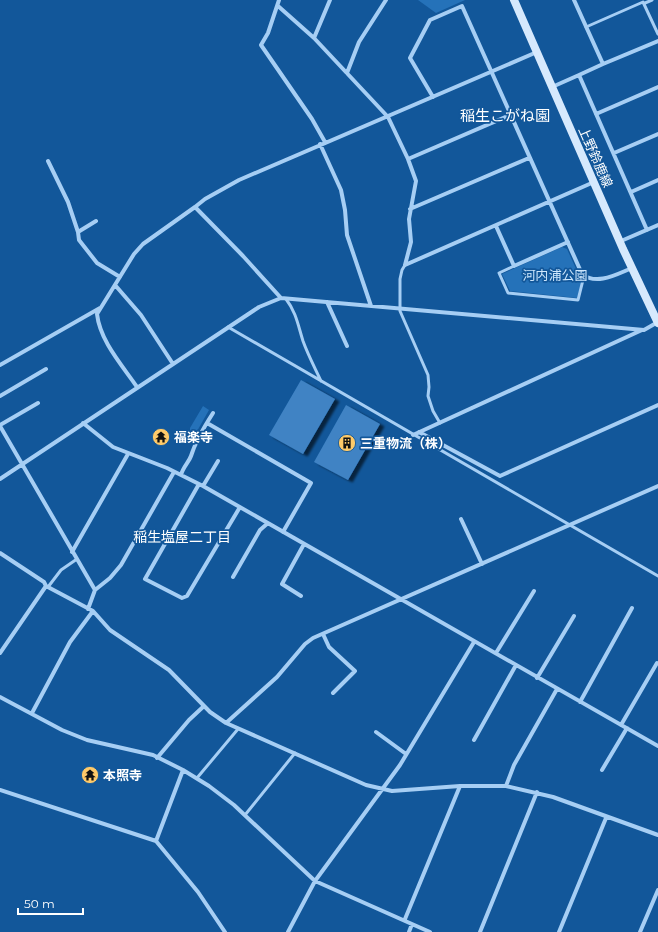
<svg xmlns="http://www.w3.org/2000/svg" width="658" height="932" font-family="Montserrat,'Noto Sans JP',sans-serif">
	<defs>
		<filter id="shadow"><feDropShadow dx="4.5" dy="2.5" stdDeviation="1" flood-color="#0009"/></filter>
	</defs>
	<rect width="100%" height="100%" fill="#12579a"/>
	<path fill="#2572b9" d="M418,0h47l-29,13z
		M562,247l5,2 15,33 -5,16 -67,-7 -8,-17z
		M203,406l6,4 -17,30 -2,-1v-11z"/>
	<path fill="#3f83c4" filter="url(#shadow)" d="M301,380l34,19 -32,55 -34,-19z
		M346,405l34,19 -32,56 -34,-18z"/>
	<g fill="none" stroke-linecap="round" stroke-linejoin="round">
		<path stroke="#a6cef4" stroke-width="3" d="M645,3l7,-3
			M586,27l57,-25 15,32
			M405,265l-3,5 -2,9v32l28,64 1,12 -1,9 5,15 7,12
			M514,266l-15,7 9,20 70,7 6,-24
			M286,299c10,13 12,26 17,42 5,14 12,27 18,40
			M228,327l430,249
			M48,587l13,-17 16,-11
			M197,778l41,-49
			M245,815l50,-62"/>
		<path stroke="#a6cef4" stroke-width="4" d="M279,0l-11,33 -7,12 51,74 13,23
			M574,0l29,64 55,-23
			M278,6l36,32 74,79 20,42 8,22 -7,38 2,23 -6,23
			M314,38l16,-38
			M347,73l12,-31 27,-42
			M579,75l24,-11
			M552,87l27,-12 68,155
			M433,97l-23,-39 20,-38 32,-14 120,268c15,12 35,0 50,-6
			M596,114l62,-27
			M320,144l21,46 4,20 2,25 24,71
			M614,153l44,-19
			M408,159l102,-44
			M48,161l20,41 10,30 1,8 18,23 23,14
			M631,192l27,-12
			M195,207l48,49 38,42
			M410,209l119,-51
			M496,226l18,40 54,-24
			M78,232l18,-11
			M621,241l37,-16
			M405,265l189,-83
			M115,285l26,30 32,49
			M327,302l20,44
			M0,365l100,-57
			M137,387c-15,-22 -37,-46 -40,-73l37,-60 9,-10 52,-37 10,-8 34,-19 298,-128
			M0,396l46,-27
			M83,423l30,24 54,21 36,18 455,260
			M207,423l104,60 -28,49
			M0,425l38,-22
			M0,426l95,164
			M419,432l81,44 158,-71
			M413,435l229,-105
			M181,475c2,-8 8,-13 10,-19 5,-16 13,-29 22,-43
			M0,479l259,-172 22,-9 363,32 14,-8
			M199,484l-54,95 37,19 5,-2 53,-89
			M203,486l15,-25
			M461,519l21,45
			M72,552l56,-98
			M0,553l44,29 2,4 47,25 17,19 59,40 41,42 16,11 140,62 26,6 68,-5h46l47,11 105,38
			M233,577l27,-47 8,-7
			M301,596l-19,-12 22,-40
			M88,609l7,-19 15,-12 11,-13 53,-93
			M323,634l6,13 26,24 -22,22
			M0,653l46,-67
			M496,653l38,-62
			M537,678l37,-62
			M0,697l62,33 25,10 66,15 30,15 26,16 25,19 81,76 115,51
			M580,702l52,-94
			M32,713l38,-71 23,-31
			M226,723l51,-46 28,-33 8,-6 345,-152
			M621,725l36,-62
			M376,732l30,22
			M474,740l42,-75
			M157,758l32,-38 15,-14
			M602,770l25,-42
			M506,786l8,-21 43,-76
			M0,790l156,51 42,51 27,40
			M156,841l27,-71
			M405,919l55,-133
			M288,932l27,-51 85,-116 74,-123
			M409,932l3,-8
			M480,932l57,-140
			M559,932l47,-114
			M640,932l18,-42"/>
		<path stroke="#d6e9fd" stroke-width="8" d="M514,0l109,249 35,74"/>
	</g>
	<defs>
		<symbol id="temple-disc" viewBox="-11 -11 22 22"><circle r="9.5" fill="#ffca69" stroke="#12579a"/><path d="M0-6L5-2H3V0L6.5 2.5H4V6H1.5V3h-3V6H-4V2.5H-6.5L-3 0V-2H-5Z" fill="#111"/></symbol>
		<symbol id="building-disc" viewBox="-11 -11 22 22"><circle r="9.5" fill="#ffca69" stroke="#12579a"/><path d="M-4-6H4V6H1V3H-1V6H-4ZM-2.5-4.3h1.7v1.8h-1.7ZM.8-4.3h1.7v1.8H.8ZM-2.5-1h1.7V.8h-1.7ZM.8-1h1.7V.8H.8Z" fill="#111"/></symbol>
	</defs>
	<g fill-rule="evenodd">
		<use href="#temple-disc" x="151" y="427" width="20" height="20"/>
		<use href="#building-disc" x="337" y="433" width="20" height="20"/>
		<use href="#temple-disc" x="80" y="765" width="20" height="20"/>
	</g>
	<g text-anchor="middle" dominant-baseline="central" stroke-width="3.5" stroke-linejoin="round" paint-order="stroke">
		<g font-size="13" fill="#fff" stroke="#12579a">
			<text transform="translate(596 157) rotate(66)">上野鈴鹿線</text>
		</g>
		<g font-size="13" fill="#cee7fd" stroke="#12579a">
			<text x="555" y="275">河内浦公園</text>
		</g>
		<g font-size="13" font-weight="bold" fill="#fff" stroke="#12579a" text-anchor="start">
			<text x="174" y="437">福楽寺</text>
			<text x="360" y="443">三重物流（株）</text>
			<text x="103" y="775">本照寺</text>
		</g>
		<g font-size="14" fill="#fff" stroke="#12579a">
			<text x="182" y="537">稲生塩屋二丁目</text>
		</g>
		<g font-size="15" fill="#fff" stroke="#12579a">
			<text x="505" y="115">稲生こがね園</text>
		</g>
	</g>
	<path d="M18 908v6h65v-6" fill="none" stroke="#ffffff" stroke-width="2"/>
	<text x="24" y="908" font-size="12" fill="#ffffff" stroke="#12579a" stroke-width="3" paint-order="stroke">50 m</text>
</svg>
